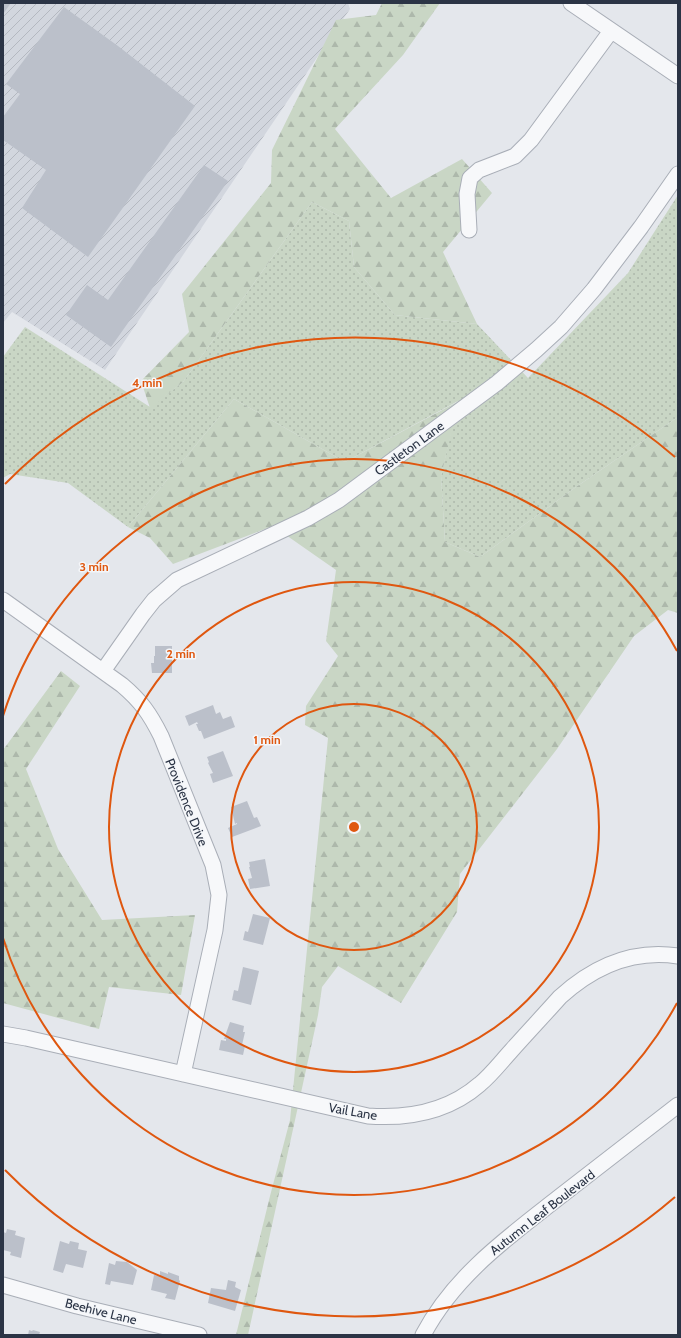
<svg xmlns="http://www.w3.org/2000/svg" width="681" height="1338" font-family="Cabin,sans-serif">
	<defs>
		<pattern id="industrial-furrows" width="10" height="10" patternUnits="userSpaceOnUse"><rect width="10" height="10" fill="#d2d6de"/><path d="M-1 1l2-2M0 10L10 0M9 11l2-2" fill="none" stroke="#b4b8c0"/></pattern>
		<pattern id="grass-dots" width="8" height="8" patternUnits="userSpaceOnUse"><rect width="8" height="8" fill="#c9d6c5"/><path d="M2 2h.1M6 6h.1" fill="none" stroke="#adb8ab" stroke-width="1.8" stroke-linecap="round"/></pattern>
		<pattern id="forest-firs" width="22" height="20" patternUnits="userSpaceOnUse"><rect width="22" height="20" fill="#c9d6c5"/><path d="M5 1l3.5 6h-7zM16 11l3.5 6h-7z" fill="#adb8ab"/></pattern>
	</defs>
	<rect width="100%" height="100%" fill="#e4e7ec"/>
	<path fill="url(#industrial-furrows)" d="M3,3h345l2,6 -245,361 -93,-58 -9,11z"/>
	<path fill="url(#grass-dots)" d="M678,195v222l-102,70 -96,70 -35,-15 -4,-66 17,-75 -113,61 -111,-63 -106,128 -60,-44 -58,-9 -7,4v-121l22,-30 125,80 33,-25 129,-180 37,19 5,46 41,48 82,9 51,54 100,-105z"/>
	<path fill="url(#forest-firs)" d="M382,3h58l-37,52 -68,74 56,69 71,-39 30,34 -49,59 34,72 -82,-9 -41,-48 -5,-46 -37,-19 -129,180 -33,26 -9,-27 48,-49 -7,-38 89,-111 1,-33 64,-130 40,-5z
		M234,399l111,63 114,-61 -18,75 4,66 35,15 96,-70 102,-70v196l-10,-3 -34,26 -77,113 -97,125 -3,38 -56,91 -63,-37 -16,21 -4,28 -70,320h-12l34,-139 20,-76 38,-382 -23,-13 1,-19 32,-50 -12,-15 10,-71 -63,-44 -100,38 -23,-26 -22,-11z
		M61,671l19,15 -54,83 32,80 44,71 93,-5 -14,80 -72,-8 -10,42 -96,-26v-253z"/>
	<path fill="#bbc0ca" d="M3,3h8l-8,11z
		M64,7l54,39 77,60 -107,151 -66,-49 24,-38 -43,-30v-23l17,-23 -14,-10z
		M204,165l24,16 -117,166 -45,-32 21,-30 21,15z
		M155,646h17v27h-20l-1,-10h3v-7h1z
		M213,705l3,9 4,-2 3,7 8,-3 4,11 -31,12 -3,-8h-2l-3,-7h2l-1,-2 -8,4 -4,-10z
		M223,751l10,25 -20,7 -3,-9 3,-1 -5,-10 1,-1 -2,-5z
		M247,801l7,17 3,-1 4,9 -29,11 -4,-9 9,-4v-1l-2,1 -4,-17z
		M265,859l5,27 -20,3 -2,-10 4,-1 -3,-11h1l-1,-5z
		M253,914l17,4 -7,27 -20,-5 2,-9 3,1z
		M243,967l16,4 -8,34 -19,-5 2,-10 4,1z
		M230,1022l14,4 -1,6h2l-3,13 3,1 -2,9 -24,-5 2,-10 5,1v-2h-2z
		M7,1229l9,2 -1,4 10,3 -4,20 -11,-3 1,-3 -8,-2v-18l3,1z
		M60,1241l9,3 1,-3 9,2 -1,6 9,2 -4,17 -17,-4 -3,9 -10,-3z
		M116,1261l11,1 10,8 -4,15 -22,-4 -1,4 -5,-1 4,-21 6,2z
		M160,1271l8,3v-2l11,4v4l1,1 -5,19 -10,-2 2,-4 -16,-4 3,-15 6,1z
		M228,1280l8,2 -1,5 6,3 -6,21 -27,-8 3,-15 15,2z
		M29,1330l3,1 1,-1 7,2 -1,3h-11z"/>
	<g fill="none" stroke-linecap="round" stroke-linejoin="round">
		<defs>
			<path id="minor" d="M571,3l107,73
				M469,230l-2,-36 3,-16 9,-8 36,-14 16,-16 80,-109
				M3,600l119,85c19,16 28,29 39,51l52,129 6,30 -4,35 -32,144
				M103,671l40,-57 11,-14 23,-20 131,-62 31,-18 158,-117 39,-33 25,-23 33,-38 47,-62 37,-53
				M3,1034l23,4 342,78c41,3 80,-4 112,-32 11,-9 21,-22 31,-33 16,-18 33,-36 49,-54 33,-30 72,-48 118,-41
				M3,1285l74,21 122,29
				M423,1335c31,-59 84,-97 135,-137 40,-31 80,-62 120,-93"/>
		</defs>
		<use href="#minor" stroke="#a9aeb7" stroke-width="17"/>
		<use href="#minor" stroke="#f7f8fa" stroke-width="15"/>
	</g>
	<g fill="none" stroke="#df570f" stroke-width="2">
		<circle cx="354" cy="827" r="123"/>
		<circle cx="354" cy="827" r="245"/>
		<path d="M677 1003A368 368 0 0 1 3 938M3 716A368 368 0 0 1 677 651"/>
		<path d="M675 1197A490 490 0 0 1 5 1170M5 484A490 490 0 0 1 675 457"/>
	</g>
	<g text-anchor="middle" dominant-baseline="central" stroke-width="3" stroke-linejoin="round" paint-order="stroke">
		<g font-size="13" fill="#2b3445" stroke="#f4f6f9">
			<text transform="translate(409 448) rotate(-36)">Castleton Lane</text>
			<text transform="translate(187 802) rotate(68)">Providence Drive</text>
			<text transform="translate(353 1111) rotate(10)">Vail Lane</text>
			<text transform="translate(542 1212) rotate(-38)">Autumn Leaf Boulevard</text>
			<text transform="translate(101 1311) rotate(14)">Beehive Lane</text>
		</g>
	</g>
	<circle cx="354" cy="827" r="6" fill="#df570f" stroke="#f4f6f9" stroke-width="2"/>
	<g font-size="12" text-anchor="middle" font-weight="bold" fill="#df570f" stroke="#f4f6f9" stroke-width="3" stroke-linejoin="round" paint-order="stroke">
		<text x="147" y="387">4 min</text>
		<text x="94" y="571">3 min</text>
		<text x="181" y="658">2 min</text>
		<text x="267" y="744">1 min</text>
	</g>
	<rect width="681" height="1338" fill="none" stroke="#2b3445" stroke-width="8"/>
</svg>
